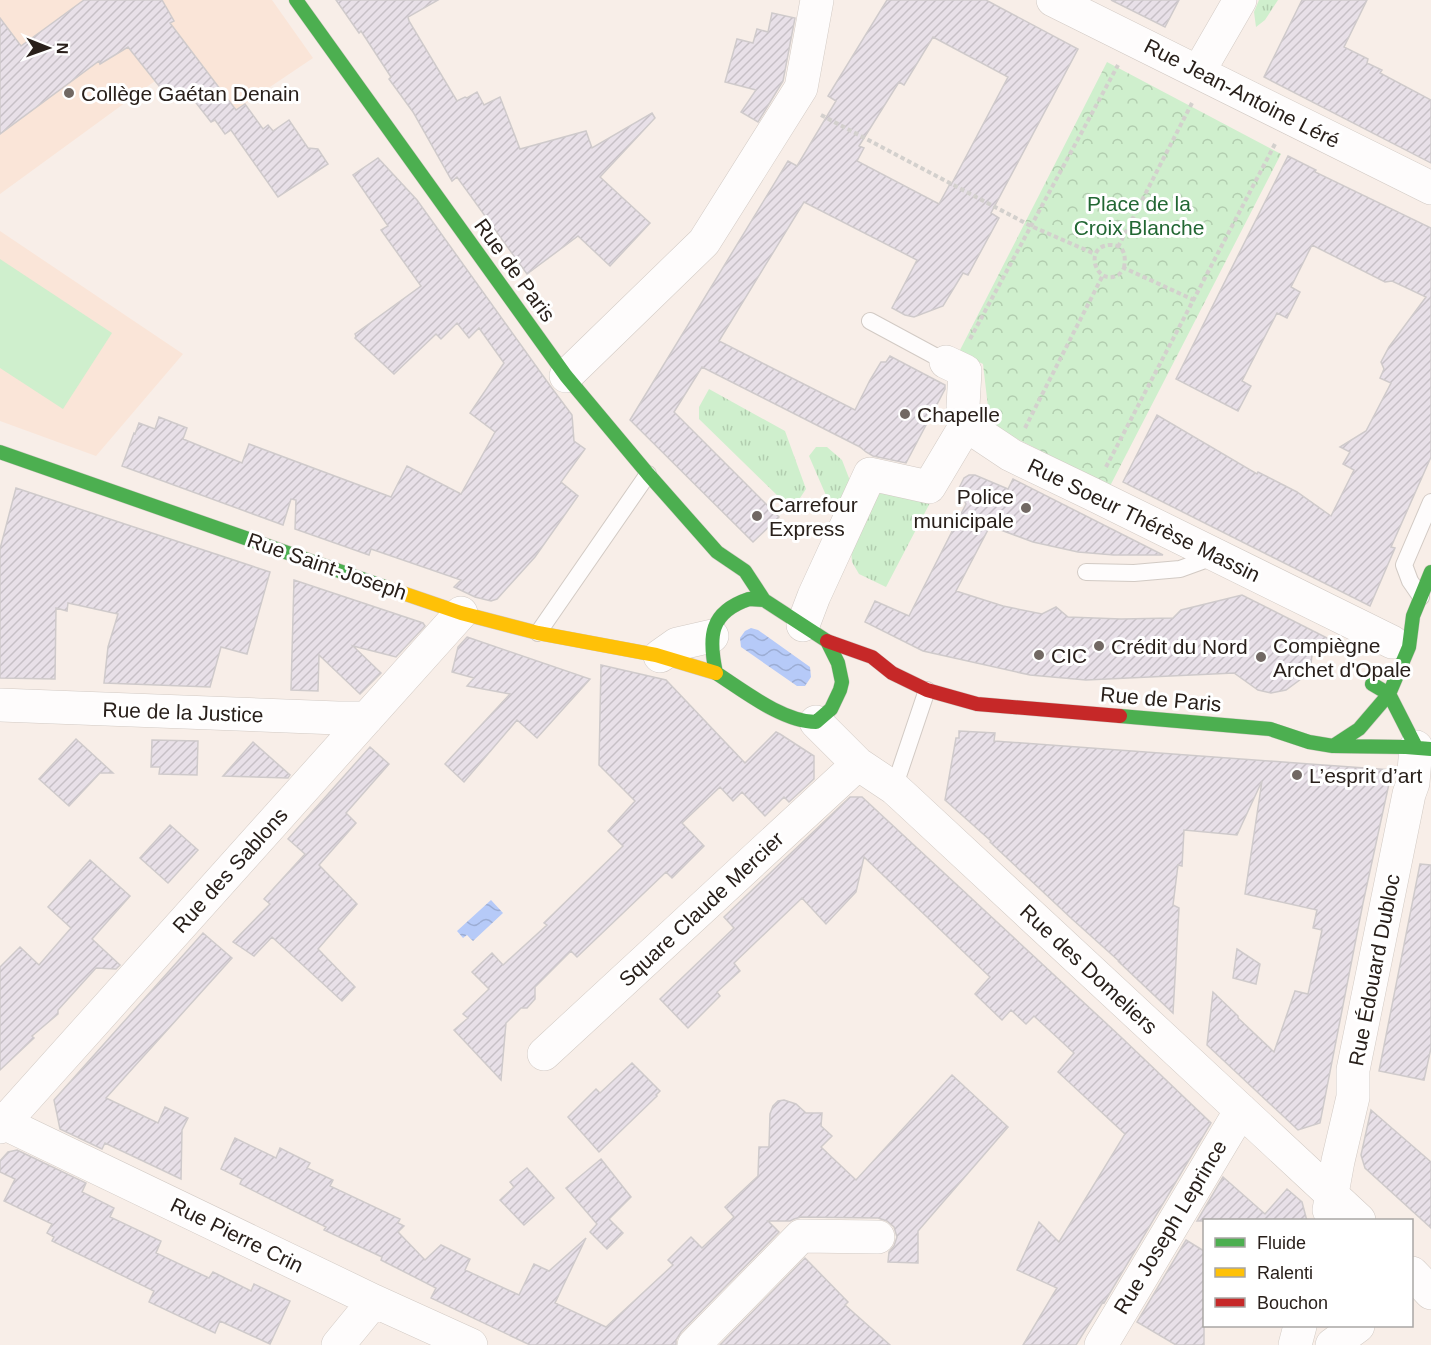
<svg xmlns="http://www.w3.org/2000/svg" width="1431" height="1345" font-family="Helvetica,sans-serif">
	<defs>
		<pattern id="grass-tufts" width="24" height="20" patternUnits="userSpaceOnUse" patternTransform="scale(1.5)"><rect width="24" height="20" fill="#cfefcd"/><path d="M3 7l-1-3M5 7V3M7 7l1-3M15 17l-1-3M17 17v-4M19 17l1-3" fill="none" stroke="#b2cdaf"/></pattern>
		<pattern id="park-crowns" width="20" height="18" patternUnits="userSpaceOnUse" patternTransform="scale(1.5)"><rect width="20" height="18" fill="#cfefcd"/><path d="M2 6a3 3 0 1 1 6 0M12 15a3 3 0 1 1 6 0" fill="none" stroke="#b2cdaf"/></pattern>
		<pattern id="water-waves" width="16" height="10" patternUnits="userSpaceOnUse" patternTransform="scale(1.5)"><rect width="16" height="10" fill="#b6caf8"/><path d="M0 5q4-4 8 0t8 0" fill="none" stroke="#9cadd4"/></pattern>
		<pattern id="building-hatch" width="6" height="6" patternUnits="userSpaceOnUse" patternTransform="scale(1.5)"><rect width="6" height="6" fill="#e8e0e8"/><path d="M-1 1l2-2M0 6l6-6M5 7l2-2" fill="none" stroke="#c7c0c6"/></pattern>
	</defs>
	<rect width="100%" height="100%" fill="#f8eee8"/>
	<path fill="#fae5d8" d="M0,0h272l41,58 -77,52 -44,-56 -192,140z
		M0,231l183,123 -87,102 -96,-35z"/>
	<path fill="url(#grass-tufts)" d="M1259,0h19l-13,20 -9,7 -2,-15z
		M709,389l76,42 21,58 -8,12 -14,1 -85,-83v-12z
		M816,447h11l15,13 12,31 -14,13 -12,-4 -19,-44z
		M893,487l39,12 -46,88 -27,-13 -7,-12 -1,-13 28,-55z"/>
	<path fill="url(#park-crowns)" d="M1107,62l174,92 -171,332 -112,-57 -10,-22 -5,-43 -24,-12z"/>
	<path fill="#cfefcd" d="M0,259l112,74 -49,76 -63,-41z"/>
	<path fill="url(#water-waves)" d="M751,628l7,2 52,37 1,10 -6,9h-8l-56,-39 -1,-9 5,-7z
		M491,900l12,13 -30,28 -6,-6 -4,3 -6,-7z"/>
	<path fill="url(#building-hatch)" stroke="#cfcacb" stroke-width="1.5" fill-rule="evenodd" d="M84,0h78l12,21 -4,2 66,87 9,-6 18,25 5,-4 5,6 16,-11 19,28 10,1 10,15 -50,33 -47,-67 -6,4 -10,-14 -4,2 -25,-32 -15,11 -43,-54 -28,17 -1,-3 -99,73v-116l21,28z
		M336,0h102l-30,17 1,4 48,80 8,-4 2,1 10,-6 7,13 16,-8 20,52 66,-18 6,17 60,-35 3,5 -55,59 50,46 -40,43 -32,-30 -51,38 -70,-97 -5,4 -39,-69 -24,-33 2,-2 -30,-46 -2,2z
		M887,0h99l92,49 -87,164 8,5 -31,57 -5,-2 -20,33 -29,11 -9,-2 -13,-7 25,-48 -113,-58 -85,139 136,69 15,-30 11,-18h5l4,-6 55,29v4l-39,74 -33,-7 -7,-4 -6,-5 -158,-80 -28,45 105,105 -26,25 -123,-122 158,-259 9,5 39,-65 -8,-5zM933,37l75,40 -57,108 -1,-1 -11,20 -82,-43 7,-13 -5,-2 40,-64 5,3z
		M1111,0h68l-14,27z
		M1302,0h65l-23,47 24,12 -1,4 15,7 -2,3 51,27v63l-167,-86z
		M772,13l23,5 -12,63 -25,41 -17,-10 15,-22 -31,-8 12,-43 16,4 4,-14 11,3z
		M1288,156l28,14 -1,2 116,56v229l-40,90 4,1 -25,58 -247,-124 34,-67 100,59 1,-2 39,20 34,24 23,-46 -11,-6 7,-12 -10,-5 26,-16 25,-48 -11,-5 4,-9 -3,-7 8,-15 37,-50 -34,-16 -7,1 -73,-37 -21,42 9,5 -13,26 -10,-5 -35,68 9,5 -13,25 -62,-32z
		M378,158l39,42 134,187 21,28 2,26 11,8 -24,33 17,14 -43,61 -38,42 -6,2 -16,-4 -21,-10 7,-7 -90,-31 -2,6 -74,-26 1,-29 -5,-1 -8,26 -161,-59 12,-33 1,1 4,-11 16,6 4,-12 28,11 -4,11 59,24 7,-19 142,53 16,-31 54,28 34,-62 -25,-19 34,-50 -25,-35 -10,10 -12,-15 -16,16 -5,-5 -42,40 -39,-36 1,-2 -1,-2 66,-48 -40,-56 7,-4 -35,-51z
		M969,475h6l33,14 5,-10 150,76h-49l-36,-3 -45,-10 -43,-16 -34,65 47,15 39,8 14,-7 12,10 53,2 52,-1 8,-8 61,-15 89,45 -18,8 -2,15 -4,9 -6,7 -15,11 -15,3 -13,-3 -24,-17 -148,7 -56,-5 -107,-24 -58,-29 10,-21 34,15 57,-112 -6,-12 -1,-4 5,-10z
		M16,488l254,84 -23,82 -26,-7 -11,40 -106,-4 4,-36 10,-33 -50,-11 -1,8 -11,-3 -1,71 -55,-1v-129z
		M294,580l129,43 2,3 -29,31 -43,-11 28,27 -21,21 -41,-39 -1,36 -27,-1z
		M467,637l123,42 -53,59 -20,-18 -53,62 -19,-18 65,-70 -43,-8 7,-8 -22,-6 6,-25z
		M601,665l65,15 79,83 31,-31 4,2 34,22v23l-25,23 -5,-5 -19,19 -23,-24 -9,9 -13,-14 -38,36 22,23 -32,32 -6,-6 -89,85 -6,-6 -36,36v12l-8,9h-6l-15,15 -5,57 -47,-50 14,-12 -5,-4 26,-25 -17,-17 20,-19 11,12 44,-40 -3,-2 79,-77 -15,-15 27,-30 -36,-36z
		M959,731l36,2 -1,8 398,29 -29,133 -43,220 -22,7 -91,-85 6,-53 25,24v2l36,34 21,-61 13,3 8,-36 6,-28 -9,-2 4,-18 -72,-16 17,-113 -25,54 -53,-5 -2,36 -4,-1 -5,40 6,3 -6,105 -54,-51h1l-48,-43 -82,-77 1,-1 -46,-41 11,-62h3z
		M76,739l37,34h-13l-31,33 -30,-27z
		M152,740l46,1 -1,34 -38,-1 1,-7h-9z
		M253,742l37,33 -2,3 -65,-2z
		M370,747l19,17 -43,49 10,10 -37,42 38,39 -39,45 37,38 -13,14 -70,-64 -18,19 -21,-14 37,-38 -6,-5 41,-45 -17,-15z
		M850,797h12l260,241 89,85 -107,180 -1,-1 -27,43h-53l34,-57 -40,-18 22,-48 20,20 66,-108 -67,-62 16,-19 -40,-37 -8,8 -15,-14 -9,10 -27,-26 15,-17 -126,-120 -8,35 -30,32 -24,-26 -68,65 6,8 -23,21 3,4 -32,32 -28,-29 74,-71 -10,-11z
		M170,825l28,25 -30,33 -28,-25z
		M90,860l40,36 -38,43 28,26 -4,4 -20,-1 -38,42v4l-26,22 2,2 -34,32v-103l20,-20 19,18 32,-37 -23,-21z
		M1420,864l11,1v183l-7,32 -45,-9z
		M203,933l29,25 -126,140 52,25 7,-16 23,11 -6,12 -1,49 -76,-36 -3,6 -42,-20 -6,-29z
		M1237,949l23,15 -4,20 -23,-6z
		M632,1063l28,28 -4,4 1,1 -58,56 -31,-35 28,-28 4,4z
		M952,1075l56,52 -90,104v32l-30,-1 1,-10 5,-6 3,-9 -3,-10 -7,-6 -9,-3 -77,-1 -7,2 -4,2h-22l11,11 -98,100 -5,8v5h-146l-99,-47 5,-10 -55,-28 1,-3 -58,-27 2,-3 -86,-43 2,-5 -21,-10 14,-31 41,20 4,-10 30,15 -3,5 26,12 -3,6 70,33 -2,4 6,3 -6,6 27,28 16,-15 29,14 -5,11 54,25 15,-31 15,7 37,-33 -31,65 51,24 67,-62 -5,-5 23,-23 11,11 32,-31 -9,-10 33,-31 1,-29h10l1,-33 3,-8 5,-5 6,-1 12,4 10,9h16l-1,13 11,10 -11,11 35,33z
		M1371,1110l60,52v66l-66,-60 -4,-13z
		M17,1150l69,33 -4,9 32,16 -4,9 51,24 -5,12 53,25 4,-6 38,19 3,-7 36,17 -20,43 -50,-23 -5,12 -66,-31 5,-11 -102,-50 2,-4 -7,-4 5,-9 -48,-23 11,-22 -15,-7v-11l8,-9z
		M601,1159l30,38 -22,22 14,14 -16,16 -17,-17 7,-8 -31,-36z
		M527,1168l27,30 -30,27 -24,-25 14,-13 -4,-5z
		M1223,1177l42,37 22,-25 15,13 5,19h-110z
		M1186,1240l18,11v94h-28l-39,-23z
		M805,1258l43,44 -3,3 45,40h-170z"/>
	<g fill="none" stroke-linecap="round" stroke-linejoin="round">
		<defs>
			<path id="lane" d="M870,321l76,41
				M1086,572l48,1 46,-4 36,-13
				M1421,597l-11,-16 -6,-16 27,-63
				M538,633l110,-159
				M894,788l33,-98"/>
			<path id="street" d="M1053,0l378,188
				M1199,71l41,-71
				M946,362l19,9 -2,35 3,19 45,30 81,39 300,148
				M566,376l138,-134 97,-154 16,-88
				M803,625l11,-29 56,-122 59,13 37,-62
				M660,656l17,-12 35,-8
				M0,705l338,13h29
				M816,722l42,42 36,24 11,10 454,422
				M544,1054l314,-290
				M4,1123l370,178 97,44
				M0,1127l461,-514
				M1329,1210l9,-49 15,-64v-27l56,-276 4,-11 3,-36
				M1412,1273l19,20
				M338,1345l36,-44
				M694,1345l107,-109 77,1
				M1101,1345l140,-235
				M1295,1345l5,-19
				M1332,1345l26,-19"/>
			<path id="fast" d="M296,0l270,376 82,98 69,78 28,19 19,29
				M0,452l385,135
				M749,599l15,1 63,41 11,22 4,19 -2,8 -9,19 -15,13c-33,0 -72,-31 -100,-49 -8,-37 -6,-61 33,-74z
				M1372,684l17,10 27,53
				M1120,716l150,13 39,13 24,4 73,1 25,2
				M1333,746l26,-17 30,-35 20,-47 4,-31 18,-44"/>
			<path id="slow" d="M385,587l76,26 77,20 118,22 60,18"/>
			<path id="jam" d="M827,641l45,16 20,16 35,17 50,14 143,12"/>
		</defs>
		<use href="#lane" stroke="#d2cac4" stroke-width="18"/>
		<use href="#street" stroke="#d2cac4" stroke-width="34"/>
		<use href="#fast" stroke="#d2cac4" stroke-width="15"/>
		<use href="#slow" stroke="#d2cac4" stroke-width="15"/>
		<use href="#jam" stroke="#d2cac4" stroke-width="15"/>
		<path stroke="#d3d0cd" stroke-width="4" stroke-dasharray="4.5 3" stroke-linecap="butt" d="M821,115l210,111 64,28
			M1118,247l74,-144
			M1124,268c2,-12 1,-24 -15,-23 -26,2 -13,42 9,30 2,-1 4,-4 6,-7l70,32
			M970,339l148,-274
			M1025,428l78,-153
			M1106,467l169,-323"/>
		<use href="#lane" stroke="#fefcfc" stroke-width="16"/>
		<use href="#street" stroke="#fefcfc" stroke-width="33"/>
		<use href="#fast" stroke="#4caf50" stroke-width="14"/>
		<use href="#slow" stroke="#ffc107" stroke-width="14"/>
		<use href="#jam" stroke="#c62828" stroke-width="14"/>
	</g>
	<g fill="#716863" stroke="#fff" stroke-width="2">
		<circle cx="69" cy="93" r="6"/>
		<circle cx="905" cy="414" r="6"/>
		<circle cx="1026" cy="508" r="6"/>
		<circle cx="757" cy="516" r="6"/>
		<circle cx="1099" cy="646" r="6"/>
		<circle cx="1039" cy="655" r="6"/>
		<circle cx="1261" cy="657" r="6"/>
		<circle cx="1297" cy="775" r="6"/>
	</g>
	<g text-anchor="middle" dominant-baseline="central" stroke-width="6" stroke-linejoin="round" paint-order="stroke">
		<g font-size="21" fill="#29201b" stroke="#fff" text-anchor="start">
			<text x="81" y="93">Collège Gaétan Denain</text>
			<text x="917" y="414">Chapelle</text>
			<text x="1014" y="496" text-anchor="end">Police<tspan x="1014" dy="24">municipale</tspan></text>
			<text x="769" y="504">Carrefour<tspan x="769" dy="24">Express</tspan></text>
			<text x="1273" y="645">Compiègne<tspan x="1273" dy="24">Archet d'Opale</tspan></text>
			<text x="1111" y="646">Crédit du Nord</text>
			<text x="1051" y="655">CIC</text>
			<text x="1309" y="775">L’esprit d’art</text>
		</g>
		<g font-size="21" fill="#29201b" stroke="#fff">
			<text transform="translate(1242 93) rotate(27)">Rue Jean-Antoine Léré</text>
			<text transform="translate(515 270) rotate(54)">Rue de Paris</text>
			<text transform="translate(1144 520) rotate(26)">Rue Soeur Thérèse Massin</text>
			<text transform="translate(327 566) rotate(19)">Rue Saint-Joseph</text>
			<text transform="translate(1161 699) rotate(5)">Rue de Paris</text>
			<text transform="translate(183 712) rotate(2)">Rue de la Justice</text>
			<text transform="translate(230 870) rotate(-48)">Rue des Sablons</text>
			<text transform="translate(701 909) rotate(-43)">Square Claude Mercier</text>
			<text transform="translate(1089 969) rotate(43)">Rue des Domeliers</text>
			<text transform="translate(1374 970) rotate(-79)">Rue Édouard Dubloc</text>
			<text transform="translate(1170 1227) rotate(-59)">Rue Joseph Leprince</text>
			<text transform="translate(237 1235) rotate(26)">Rue Pierre Crin</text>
		</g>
		<g font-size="21" fill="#226733" stroke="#fff">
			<text x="1139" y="203">Place de la<tspan x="1139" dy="24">Croix Blanche</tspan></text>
		</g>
	</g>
	<rect x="1203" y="1219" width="210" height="108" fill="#ffffff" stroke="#a9a6a4" stroke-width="1.5"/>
	<rect x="1215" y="1238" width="30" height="9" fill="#4caf50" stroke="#a9a6a4" stroke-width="1.5"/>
	<text x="1257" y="1249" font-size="18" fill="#29201b">Fluide</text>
	<rect x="1215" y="1268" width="30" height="9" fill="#ffc107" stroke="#a9a6a4" stroke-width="1.5"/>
	<text x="1257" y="1279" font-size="18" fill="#29201b">Ralenti</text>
	<rect x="1215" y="1298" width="30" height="9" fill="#c62828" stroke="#a9a6a4" stroke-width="1.5"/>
	<text x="1257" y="1309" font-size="18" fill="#29201b">Bouchon</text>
	<g transform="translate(48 48) rotate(91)" stroke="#ffffff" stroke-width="4.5" paint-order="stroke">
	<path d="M0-4.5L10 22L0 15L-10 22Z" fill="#29201b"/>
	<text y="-9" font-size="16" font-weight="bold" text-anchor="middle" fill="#29201b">N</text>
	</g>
</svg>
